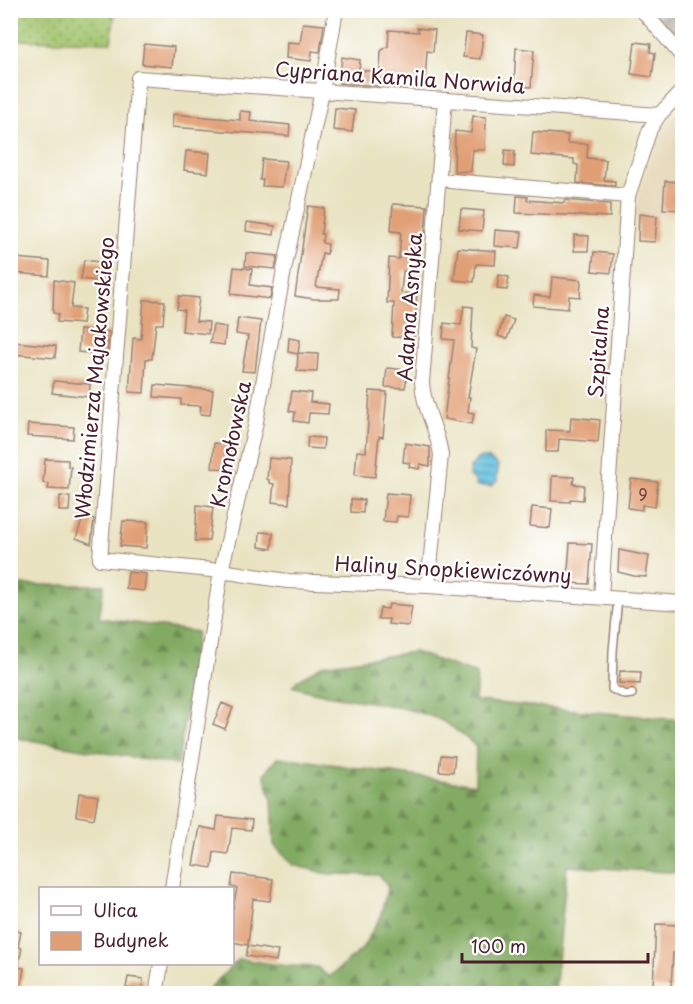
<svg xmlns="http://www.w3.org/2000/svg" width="693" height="1004" font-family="'Playpen Sans',sans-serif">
	<defs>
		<pattern id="industrial-grid" width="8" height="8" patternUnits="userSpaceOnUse" patternTransform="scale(1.5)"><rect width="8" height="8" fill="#c9c4b8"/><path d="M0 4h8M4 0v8" fill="none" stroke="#aea89e"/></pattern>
		<pattern id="grass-dots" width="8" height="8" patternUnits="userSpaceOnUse" patternTransform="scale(1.5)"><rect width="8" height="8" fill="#a3c56f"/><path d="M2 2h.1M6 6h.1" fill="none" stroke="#879f5b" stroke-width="1.8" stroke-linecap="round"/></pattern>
		<pattern id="forest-firs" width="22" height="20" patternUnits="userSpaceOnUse" patternTransform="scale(1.5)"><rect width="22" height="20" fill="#82aa62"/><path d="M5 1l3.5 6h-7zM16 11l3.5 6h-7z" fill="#6c8a51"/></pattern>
		<pattern id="water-rules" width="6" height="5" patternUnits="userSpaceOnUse" patternTransform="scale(1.5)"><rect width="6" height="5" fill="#61bfdf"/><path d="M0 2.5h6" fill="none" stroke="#529bb5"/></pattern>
	</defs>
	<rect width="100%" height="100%" fill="#fff"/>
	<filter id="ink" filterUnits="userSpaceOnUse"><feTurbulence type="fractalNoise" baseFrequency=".0167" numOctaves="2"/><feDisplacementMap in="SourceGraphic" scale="12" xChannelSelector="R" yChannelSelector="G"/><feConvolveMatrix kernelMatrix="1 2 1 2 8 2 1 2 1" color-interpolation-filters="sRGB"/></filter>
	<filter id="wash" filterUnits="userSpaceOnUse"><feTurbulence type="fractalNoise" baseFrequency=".008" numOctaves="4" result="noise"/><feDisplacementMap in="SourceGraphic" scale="24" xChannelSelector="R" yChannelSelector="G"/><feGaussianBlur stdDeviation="1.35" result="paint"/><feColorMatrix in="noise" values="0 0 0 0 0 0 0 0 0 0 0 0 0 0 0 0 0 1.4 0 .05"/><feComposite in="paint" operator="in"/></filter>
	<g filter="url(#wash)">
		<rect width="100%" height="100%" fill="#e9e3c2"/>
		<path fill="#e5d6b7" d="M682,106v111l-45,-3 4,-25 19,-60z"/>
		<path fill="url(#industrial-grid)" d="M651,11h31v34z"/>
		<path fill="url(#grass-dots)" stroke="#76724d" stroke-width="1.5" d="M11,10l104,1 -4,31 -100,-2z"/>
		<path fill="url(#forest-firs)" stroke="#666446" stroke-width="1.5" d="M11,585h93l-5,33 98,14 -19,133 -167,-28z
			M414,652l63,22 -2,27 207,19v153l-115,-7 -12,127h-338l-7,-5 29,-29 49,7 29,1 12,10 33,-28 18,-31 8,-31 -9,-12 -50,-1 -36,-9 -19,-20 -2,-45 -8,-26 13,-16 19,1 179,26 1,-39c-12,-9 -25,-22 -38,-27 -47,-19 -99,-17 -146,-33l10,-9 21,-12z"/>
		<path fill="url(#water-rules)" stroke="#566f85" stroke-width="1.5" d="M478,458h10l10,7 -1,16 -6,5h-14l-2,-6 -6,-4 1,-8z"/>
		<g id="blocks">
			<path fill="#e19f75" d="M303,23l21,2 -4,27 -8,-1 -1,10 -25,-3 1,-16 13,1z
				M417,28l18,2 -2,22 -6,-1 -2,31 -45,-2v-2l-1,8 -40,-3 3,-26 18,3 -1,10 21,2 1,-21 7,-5 1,-16 30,2z
				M466,33l17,2 -3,24 -17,-2z
				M635,42l16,2 -1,8 5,1 -3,24 -21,-3z
				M144,44l30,3 -2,20 -30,-3z
				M516,48l18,2 -3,37 -17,-1z
				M335,108l20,2 -3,22 -19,-2z
				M240,111l11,1 -1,9 40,4 -1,11 -117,-9 1,-13 67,6z
				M473,116l13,1 -1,33h-12l-2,21 -17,1 1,-41 16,2z
				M533,132l35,3 -1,8 21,1 -1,14 19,2 -2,20 11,1v5l-38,-3 1,-18 -4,-1v-5l-43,-4z
				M505,150l10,1 -1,16 -10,-1z
				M186,151l24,2 -2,20 -24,-3z
				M262,159l24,2 -4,26 -20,-1 1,-6h-3z
				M665,181l17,1v28l-19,-1z
				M517,196l11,1 -1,3 37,3 1,-3 45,4v13l-94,-4z
				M393,204l34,2 -2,28 -4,-1 -2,30 -8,-1v9h-8l-2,22 16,1 -3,44 -22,-1 2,-34h-7l2,-45 10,1 2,-27 -10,-1z
				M308,206l16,2 -3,26h2l-1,9 6,1 -1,10 -5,-1 -6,34 24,2 -1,10h-25l-19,-3z
				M461,209l23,2 -2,20 -23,-2z
				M639,214l18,2 -2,26 -17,-1z
				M247,222l28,4 -1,9 -28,-4z
				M495,230l27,2 -2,16 -26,-2z
				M574,235l15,1 -1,15h-14z
				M458,248l38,3 -1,14 -19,-1 -2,18 -20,-2z
				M594,252l19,2 -2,19 -19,-2z
				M246,253l32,3 -3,13 -30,-3z
				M15,258l35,3 -1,15 -35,-3z
				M84,260l23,3 -3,19 -23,-3z
				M234,267l18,2 -2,16 22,3 -2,11 -39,-5z
				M499,275l10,2 -2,13 -10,-1z
				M552,277l29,3 -1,17 -11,-1 -1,13 -35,-3 1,-11 16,2z
				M54,280l20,3 -3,25 13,1 -2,15 -25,-2 1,-8 -5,-1z
				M179,296l20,2 -3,23 13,1 -1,12 -26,-3 2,-21 -7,-1z
				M144,300l21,1 -2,23h-7l-4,35h-6l-2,34 -15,-1 4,-54 8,1z
				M464,306l9,1 -2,41 5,1 -8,48h2l-2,15 6,1 -2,11 -28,-5 10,-79 -11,-1 1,-16 17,2z
				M504,317l10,3 -7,19 -9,-3z
				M238,318l23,3 -6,51 -13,-1 6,-35 -12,-2z
				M213,325l13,2 -2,18 -14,-2z
				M80,330l29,2 -2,23 -29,-3z
				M289,338l11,2 -2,14 -10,-2z
				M14,342l42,4 -1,12 -42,-4z
				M298,353l20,1 -1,18 -20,-1z
				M387,368l21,2 -3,18 -20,-1z
				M54,381l36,3 -1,13 -37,-4z
				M155,385l58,5 -3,25 -10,-1 1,-8 -20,-1v-6l-27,-2z
				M292,391l19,2 -1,9 19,2 -1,10 -19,-1 -1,10 -14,-2 1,-9 -6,-1z
				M370,391l17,1 -4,45 -4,-1 -4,41 -20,-2 2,-24 9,1z
				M571,417l29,3 -2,22 -39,-3 -1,13h-12v-22l24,1z
				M28,424l46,3 -1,12 -46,-3z
				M308,437l16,1 -1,11 -16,-1z
				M214,443l21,2 -2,24 -21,-1z
				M405,443l25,4v19l-10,-2 -1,5 -10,-2 1,-4 -7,-1z
				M269,458l22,2 -2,44 -17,-2 2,-18 -5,-1v-3l-2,-1z
				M45,459l23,1v7h3l-2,23 -21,-1 1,-5 -6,-1z
				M552,476l22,1 -1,7 11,1 -1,15 -13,-1v3l-19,-1z
				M631,479l27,3 -3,25 -13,-2v5l-14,-2z
				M386,493l24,2 -2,22 -11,-1 -1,6 -13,-1z
				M60,496l10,1 -1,14h-10z
				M351,499l13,1 -1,13 -12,-1z
				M197,505l16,2 -4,34h-14z
				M532,507l20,2 -2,19 -20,-2z
				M84,515l10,4 -3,25 -15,-6z
				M123,521l25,1 -2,26 -26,-2z
				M260,532l13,1 -1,16 -13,-2z
				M570,543l22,1 -3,40 -22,-1z
				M619,550l30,6 -3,21 -12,-1 -16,-4z
				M128,572l18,2 -2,17 -18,-2z
				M389,604l23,2 -3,20 -21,-2 1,-5h-11l2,-11 8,1z
				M620,671l21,1 -1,12 -21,-1z
				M222,703l11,5 -8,21 -12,-5z
				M441,755l14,1 -2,16 -14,-1z
				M79,793l19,3 -4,23 -18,-3z
				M218,816l34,4 -1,10 -19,-2 -4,26 -14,-2 -2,16 -19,-3 7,-38 16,3z
				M233,874l40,5 -3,22 -17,-2 -5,46 -16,-3v-30l5,-24 -6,-1z
				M656,924l22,1 -1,7h3l-4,21h-3l-2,36 -18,-2z
				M10,930l11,2 -3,15 4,1 -4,19 6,1 -4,25h-10z
				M248,946l30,5 -2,10 -30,-5z
				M128,977l15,2 -1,11 -16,-2z"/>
		</g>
	</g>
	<g filter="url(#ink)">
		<use href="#blocks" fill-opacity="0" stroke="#9a8176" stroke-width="1.5"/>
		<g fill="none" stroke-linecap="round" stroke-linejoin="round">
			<defs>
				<path id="lane" d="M618,598l-5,53 -1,38 13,6 7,-1"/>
				<path id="street" d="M642,10l40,46
					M659,115l-521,-37 -38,481 121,12 66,10 141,5 254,17
					M450,181l178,15
					M428,586l13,-131c-3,-25 -18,-47 -19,-73l23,-282
					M601,597l27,-401 22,-67 9,-14 23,-24
					M172,888l49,-317 34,-144 29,-157 38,-179 14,-81
					M156,994l5,-30"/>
			</defs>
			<use href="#lane" stroke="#9a8176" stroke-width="10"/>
			<use href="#street" stroke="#9a8176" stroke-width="16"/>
			<use href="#lane" stroke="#fff" stroke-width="7"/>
			<use href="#street" stroke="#fff" stroke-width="14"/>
		</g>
	</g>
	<g text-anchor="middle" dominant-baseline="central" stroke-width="4.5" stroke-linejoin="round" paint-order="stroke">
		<g font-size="16" fill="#703f3e">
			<text x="643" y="494">9</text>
		</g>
		<g font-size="20" fill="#4a1f2b" stroke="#fff">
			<text transform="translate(400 77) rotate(4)">Cypriana Kamila Norwida</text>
			<text transform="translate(409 307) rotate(-86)">Adama Asnyka</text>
			<text transform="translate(598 352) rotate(-86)">Szpitalna</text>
			<text transform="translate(94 378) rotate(-85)">Włodzimierza Majakowskiego</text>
			<text transform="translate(230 444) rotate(-78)">Kromołowska</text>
			<text transform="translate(453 569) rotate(3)">Haliny Snopkiewiczówny</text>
		</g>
	</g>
	<rect width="693" height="1004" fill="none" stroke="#fff" stroke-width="36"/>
	<rect x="39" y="887" width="195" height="78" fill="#ffffff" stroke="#b7a5aa" stroke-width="1.5"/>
	<rect x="51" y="906" width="30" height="9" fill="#ffffff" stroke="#b7a5aa" stroke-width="1.5"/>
	<text x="93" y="917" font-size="18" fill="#4a1f2b">Ulica</text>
	<rect x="51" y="932" width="30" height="18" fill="#e19f75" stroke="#b7a5aa" stroke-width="1.5"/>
	<text x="93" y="947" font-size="18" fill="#4a1f2b">Budynek</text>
	<path d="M462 953v9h186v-9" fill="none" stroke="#4a1f2b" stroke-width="3"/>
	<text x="471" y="953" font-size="18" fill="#4a1f2b" stroke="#ffffff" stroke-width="4.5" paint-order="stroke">100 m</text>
</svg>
